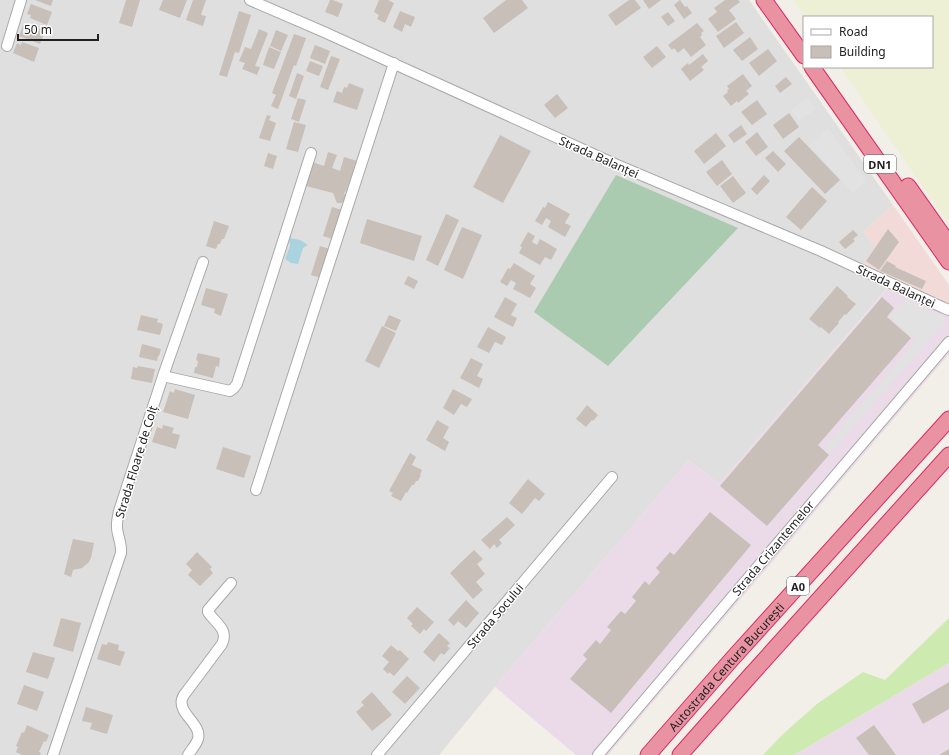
<svg xmlns="http://www.w3.org/2000/svg" width="949" height="755" font-family="'Noto Sans',sans-serif">
	<rect width="100%" height="100%" fill="#f2efe9"/>
	<path fill="#e0dfdf" d="M0,0h749l144,205 -30,27 12,14 20,33 -176,205 -30,-24 -194,227 -56,68h-439z"/>
	<path fill="#f2dad9" d="M893,205l56,80v31l-62,-27 8,-10 -32,-14 12,-19 -12,-14z"/>
	<path fill="#ebdbe8" d="M887,289l62,27v38l-341,401h-32l-81,-68 194,-227 30,24z
		M949,663v92h-155z"/>
	<path fill="#eef0d5" d="M793,0h156v225l-109,-158h92v-50h-127z"/>
	<path fill="#cdebb0" d="M949,618v45l-155,92h-31l19,-20 35,-31 46,-32 22,8z"/>
	<path fill="#aacbaf" d="M616,175l122,53 -130,138 -74,-54z"/>
	<path fill="#e2e2e2" d="M807,98l9,11 -17,12 -8,-11z
		M828,128l38,53 -13,12 -44,-48z
		M905,299l43,20 -117,133 -6,-5 91,-106 -27,-24z"/>
	<path fill="#aad3df" d="M290,238l10,2 8,5 -5,3 -5,16 -7,-1 -6,-4 5,-13 -1,-6z"/>
	<path fill="#c7bfb8" d="M35,0h18l-2,6z
		M126,0h14l-8,27 -13,-4z
		M163,0h24l-7,18 -21,-8z
		M193,0h13l-5,15 5,1 -3,10 -17,-6z
		M330,0h3l10,4 -5,13 -13,-5z
		M379,0h9l6,3 -9,20 -8,-4 2,-4 -5,-3z
		M506,0h16l6,8 -34,25 -11,-15z
		M629,0h6l6,8 -25,18 -8,-11z
		M643,0h18l-12,9z
		M680,0l5,7 2,-1 5,7 -8,6 -10,-14z
		M725,0h13l2,2 -11,8 7,9 -18,13 -10,-13 9,-7 -3,-4z
		M31,4l21,8 -5,13 -17,-7 1,-3 -4,-1z
		M239,11l12,4 -12,38 -4,-1 -8,25 -8,-2z
		M400,11l15,6 -4,10 -6,-3 -3,8 -9,-5z
		M668,12l7,9 -7,5 -7,-9z
		M736,22l8,11 -20,15 -8,-12z
		M697,23l7,8 -3,2 1,2 -2,2 6,8 -15,12 -7,-9 -6,5 -4,-5 -2,2 -4,-5z
		M28,24l17,7 -5,13 -21,-8 4,-10 4,1z
		M259,29l9,4 -13,33 5,1 -3,8 -15,-6 3,-6 -6,-2 6,-14 6,2z
		M276,30l12,5 -7,16 -11,-5z
		M294,34l12,4 -10,28 -2,-1 -16,44 -7,-3 5,-11 -4,-2z
		M750,37l8,12 -16,12 -9,-11z
		M22,42l17,6 -5,14 -21,-9 4,-10 4,2z
		M315,45l15,6 -5,13 -15,-6z
		M657,46l9,11 -14,11 -9,-11z
		M269,47l12,5 -7,17 -11,-4z
		M768,49l9,12 -18,15 -10,-13z
		M703,54l5,7 -7,6 3,3 -14,11 -9,-12 7,-6 1,2z
		M331,56l9,3 -12,31 -8,-3z
		M310,61l13,5 -4,10 -13,-5z
		M297,73l7,3 -8,23 -7,-3z
		M743,74l9,12 -6,5 3,3 -11,9 -1,-2 -6,5 -8,-10 5,-4 -1,-2 2,-1 -2,-3z
		M786,77l6,7 -12,9 -5,-7z
		M349,83l15,6 -7,21 -24,-8 4,-11 5,2 2,-6 3,1z
		M557,94l11,14 -13,10 -11,-13z
		M298,98l8,2 -7,22 -8,-3z
		M757,100l10,14 -15,11 -11,-13z
		M789,113l10,14 -16,12 -10,-14z
		M267,115l4,1 -2,4 7,3 -6,18 -11,-3z
		M294,122l12,3 -8,27 -12,-3z
		M741,125l6,9 -13,9 -6,-8z
		M757,132l11,15 -12,9 -11,-14z
		M716,133l10,13 -22,18 -10,-13z
		M500,135l31,16 -28,52 -30,-16z
		M799,137l41,43 -15,14 -41,-43z
		M773,151l13,13 -8,8 -13,-14z
		M328,152l9,3 -5,13 8,3 4,-14 13,4 -11,30 -2,2 2,3 -1,5 -4,2h-4l-4,-10 -27,-7 6,-24 12,4z
		M268,153l9,3 -4,13 -9,-3z
		M722,160l10,14 -15,12 -11,-14z
		M764,175l6,6 -13,14 -6,-6z
		M733,176l13,17 -13,10 -13,-17z
		M812,187l15,14 -26,29 -15,-13z
		M548,202l22,12 -5,9 6,3 -6,11 -17,-10 3,-6 -5,-3 -4,7 -7,-4 8,-14 2,1z
		M332,207l10,3 -10,29 -9,-3z
		M446,214l13,6 -21,46 -12,-6z
		M367,219l55,17 -8,25 -54,-18z
		M214,221l15,5 -5,13h-2l-2,5h-2l-2,5 -10,-3z
		M462,227l20,8 -19,44 -19,-9z
		M888,229l11,13 -20,28 -13,-9z
		M853,230l5,5 -5,4 2,2 -10,8 -6,-7z
		M528,232l7,4 -3,6 5,3 3,-6 17,10 -6,11 -6,-3 -5,8 -21,-12 3,-6 -2,-1z
		M320,246l10,3 -9,29 -10,-3z
		M887,261l9,5 -1,1 31,14 -4,8 -42,-18z
		M514,263l21,13 -5,8 6,4 -6,10 -17,-9 3,-6 -5,-3 -4,6 -7,-4 8,-14 2,1z
		M408,276l10,5 -4,8 -10,-5z
		M837,286l11,10 -1,1 9,7 -10,11 -1,-1 -7,8 1,1 -10,11 -8,-7 -1,1 -11,-9z
		M206,288l22,6 -7,22 -7,-3 1,-4 -14,-4z
		M505,297l12,7 -6,11 6,3 -4,9 -19,-10z
		M882,297l12,11 -7,9 24,21 -93,107 11,10 -62,71 -47,-40z
		M141,315l17,4 -1,3 6,2 -3,11 -23,-5z
		M389,315l12,5 -5,11 -12,-5z
		M382,326l14,7 -17,35 -14,-7z
		M488,327l18,10 -4,8 -7,-3 -6,11 -12,-6z
		M142,344l19,5 -2,7h-1l-1,5 -18,-4z
		M198,353l22,5 -1,9 -3,-1 -3,12 -19,-5 1,-6h2l1,-6 -2,-1z
		M471,358l12,6 -6,12 6,3 -4,9 -19,-10z
		M138,366l17,3 -3,14 -21,-4 2,-12 4,1z
		M175,389l20,6 -7,24 -25,-7 7,-21 4,2z
		M453,389l19,10 -5,8 -6,-3 -7,11 -11,-7z
		M587,405l11,10 -5,6 -1,-1 -6,7 -10,-8z
		M437,420l12,7 -6,11 6,4 -4,9 -19,-11z
		M163,425l11,3 -2,5 8,2 -4,14 -24,-7 5,-15 5,2z
		M223,447l28,9 -7,22 -28,-9z
		M410,453l6,4 -4,8 10,5 -2,5h1l-3,6h-2l-2,4h-2l-5,8 -1,-1 -5,9 -10,-5 2,-3 -4,-2z
		M528,479l17,15 -6,7 -4,-3 -13,16 -13,-11z
		M710,512l41,33 -140,168 -41,-34 17,-20 -4,-4 13,-15 4,4 11,-14 -4,-3 14,-16 4,3 11,-13 -4,-4 13,-16 4,4 11,-13 -4,-4 14,-16 4,3z
		M507,517l8,8 -16,15 3,3 -5,5 -3,-4 -4,5 -9,-9z
		M73,539l21,4 -3,15 -2,4 -7,6 -9,2 -2,7 -7,-3z
		M474,550l9,9 -6,5 8,10 -9,8 7,8 -10,9 -23,-26z
		M197,552l15,15 -2,2 3,4 -13,13 -12,-11 4,-5 -6,-6z
		M466,600l13,13 -13,15 -8,-7 -4,5 -6,-6z
		M417,607l17,15 -8,9 -2,-2 -4,5 -9,-8 2,-2 -6,-6z
		M61,618l20,5 -8,29 -20,-6z
		M439,633l11,10 -3,3 3,2 -6,7 -3,-2 -7,9 -11,-10z
		M108,642l11,3 -1,5 7,2 -5,14 -23,-7 5,-15 5,1z
		M391,645l7,6 2,-1 9,9 -15,17 -5,-4 -1,2 -5,-5 6,-7 -7,-6z
		M33,652l22,6 -7,21 -22,-7z
		M407,676l13,12 -15,16 -13,-12z
		M949,682v27l-26,15 -11,-20z
		M24,685l20,7 -7,19 -20,-7z
		M372,692l20,23 -20,16 -16,-19 8,-7 -3,-3z
		M86,707l27,8 -6,19 -17,-5 2,-6 -10,-2z
		M27,725l22,10 -3,7 -2,-1 -5,11 2,1 -1,2h-18l-6,-3 2,-5 -2,-1 6,-14 2,1z
		M874,725l22,30h-27l-13,-17z
		M949,749v6h-10z"/>
	<g fill="none" stroke-linecap="round" stroke-linejoin="round">
		<defs>
			<path id="minor" d="M250,0l74,32 291,132 206,87 123,57 5,2
				M7,46l14,-46
				M163,376l67,15 4,-3 3,-4 32,-99 42,-132
				M256,490l138,-427
				M53,755l68,-202c1,-11 -5,-19 -4,-29 0,-4 1,-8 2,-13l44,-135 40,-114
				M188,755c3,-5 8,-10 10,-16 4,-15 -20,-25 -16,-40 1,-3 3,-6 5,-8l35,-47c7,-15 -7,-21 -14,-32v-2l23,-27
				M377,755l235,-278
				M598,755l173,-204 178,-209"/>
			<g id="highway">
				<path d="M764,0l40,56"/>
				<path d="M812,67l137,195"/>
				<path d="M908,186l41,58"/>
				<path id="s1" d="M648,755l84,-96 217,-240"/>
				<path d="M680,755l69,-78 200,-222"/>
			</g>
		</defs>
		<use href="#minor" stroke="#a9a9a9" stroke-width="12"/>
		<use href="#highway" stroke="#dc2a67" stroke-width="17"/>
		<use href="#minor" stroke="#fff" stroke-width="10"/>
		<use href="#highway" stroke="#e892a2" stroke-width="15"/>
	</g>
	<g text-anchor="middle" dominant-baseline="central" stroke-width="3" stroke-linejoin="round" paint-order="stroke">
		<g fill="#fff" stroke="#646464" stroke-width="1">
			<rect x="864" y="155" width="32" height="18" rx="3"/>
			<rect x="787" y="577" width="22" height="18" rx="3"/>
		</g>
		<g font-size="11" font-weight="bold" fill="#222">
			<text x="880" y="164">DN1</text>
			<text x="798" y="586">A0</text>
		</g>
		<g font-size="12" fill="#222" stroke="#fff">
			<text transform="translate(599 157) rotate(24)">Strada Balanței</text>
			<text transform="translate(896 286) rotate(25)">Strada Balanței</text>
			<text transform="translate(136 462) rotate(-73)">Strada Floare de Colț</text>
			<text transform="translate(773 548) rotate(-50)">Strada Crizantemelor</text>
			<text transform="translate(495 616) rotate(-50)">Strada Socului</text>
			<text stroke="none"><textPath href="#s1" startOffset="118">Autostrada Centura București</textPath></text>
		</g>
	</g>
	<rect x="803" y="16" width="130" height="52" fill="#ffffff" stroke="#a7a7a7"/>
	<rect x="811" y="29" width="20" height="6" fill="#ffffff" stroke="#a7a7a7"/>
	<text x="839" y="36" font-size="12" fill="#222222">Road</text>
	<rect x="811" y="46" width="20" height="12" fill="#c7bfb8" stroke="#a7a7a7"/>
	<text x="839" y="56" font-size="12" fill="#222222">Building</text>
	<path d="M18 34v6h80v-6" fill="none" stroke="#222222" stroke-width="2"/>
	<text x="24" y="34" font-size="12" fill="#222222" stroke="#ffffff" stroke-width="3" paint-order="stroke">50 m</text>
</svg>
